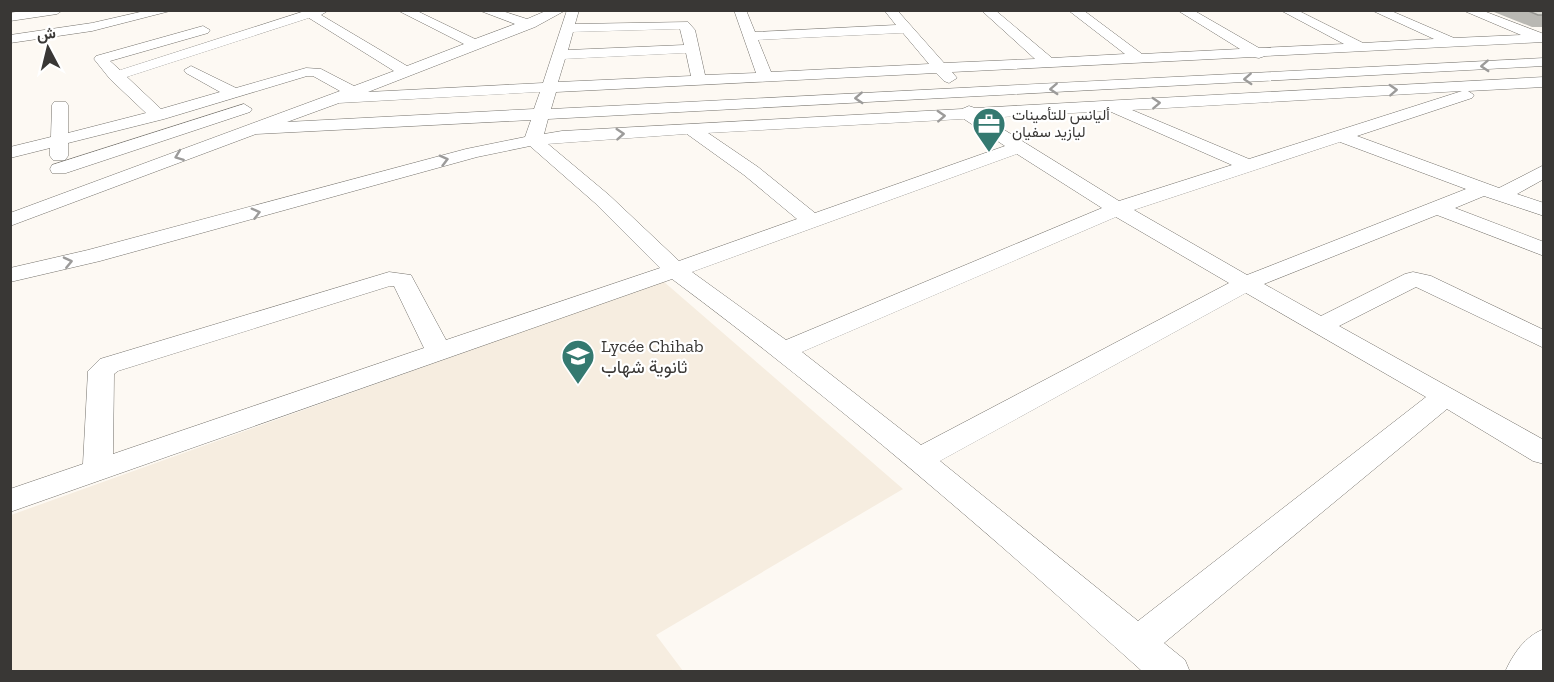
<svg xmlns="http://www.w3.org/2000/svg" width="1554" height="682" font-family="'Zilla Slab',Vazirmatn,serif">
	<rect width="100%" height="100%" fill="#fdf9f3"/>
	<path fill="#f6ede0" d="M663,281l240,208 -247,146 27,36 -672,1v-157z"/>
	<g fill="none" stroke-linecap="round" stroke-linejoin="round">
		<defs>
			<path id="minor" d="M28,10h35l-6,4 -47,7v-8z
				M149,10h25l-82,21 -82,12v-8l82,-12z
				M308,10h21l-8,5 86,51 57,-22 -67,-34h18l60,29 40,-15 -37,-14h21l28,9 21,-9h18l-31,17 -167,65 175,-9 24,-73h12l-4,14 113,-2 7,8 10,45 51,-2 -22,-63h12l9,22 141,-7 -12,-15h13l47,53 91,-4 -54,-49h14l57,48 73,-4 -57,-44h15l59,44 98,-5 -63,-39h16l66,38 85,-4 -64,-34h17l66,33 71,-4 -63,-29h18l65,28 67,-3 -59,-25h19l63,24v8l-279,14 -6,2 -6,-1 -301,15 5,6 -8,5 -5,-2 -8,-8 -380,19 -5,17 993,-51v8l-996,53 -4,15 18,-3 400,-22 7,-3 6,2 569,-31v10l-76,4 6,4 -2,3 -115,38 142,52 45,-23v14l-27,15 27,9v13l-60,-20 -29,12 89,34v14l-107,-41 -173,69 57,32 84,-42 8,-2 18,4 113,54v18l-128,-61 -77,39 205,114v24l-11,-3 -86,-52 -283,234 21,17 5,12h-47c-152,-137 -307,-271 -471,-393l-662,233v-23l73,-25 5,-93 12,-12 289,-87 22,3 35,65 214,-72 -65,-65 -65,-57 -53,11 -377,104 -90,21v-14l78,-18 378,-101 59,-12 6,-17 -275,14 -246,92v-13l330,-122 -27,-15h-6l-143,43 -96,24v13l-3,4h-12l-3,-4v-8l-40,10v-11l41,-10 1,-32 2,-3h12l2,3v28l78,-20 -36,-34 -16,-20 2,-3 107,-30 7,4 -2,3 -98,28 10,9zM309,18l85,53 -40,15 -33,-17 -15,-1 -70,20 -45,-22 -7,4 2,3 34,19 -59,17 -34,-32zM680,29l4,16 -116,5 5,-18zM903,33l26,31 -158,8 -13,-32zM686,53l5,23 -133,6 7,-23zM1462,91l-213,68 -117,-49zM540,92l-6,17 -247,13 52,-19zM1109,111l123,54 -113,36 -134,-83zM964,119l41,27 -190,67 -57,-46 -50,-34zM687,134l57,41 53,44 -118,42 -70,-66 -61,-51zM1340,142l126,47 -219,86 -113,-65zM1017,154l85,54 -316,132 -94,-68zM1116,217l113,66 -308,162 -119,-93zM390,286h4l30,62 -311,106 1,-80 4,-3zM1246,293l180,104 -288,224 -198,-160z
				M244,104l8,5 -2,3 -184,61h-14l-2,-4 2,-4z
				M1544,629v43h-39c8,-18 20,-36 39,-43z"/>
		</defs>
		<use href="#minor" stroke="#75726c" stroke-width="1"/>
		<use href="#minor" fill="#fff" fill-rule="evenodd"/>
	</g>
	<path fill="#b9b8b3" d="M1489,10h55v17h-12z"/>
	<path fill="#d7d6d0" stroke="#969692" stroke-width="1.5" d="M1526,10h18v5h-6z"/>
	<defs><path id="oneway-chevron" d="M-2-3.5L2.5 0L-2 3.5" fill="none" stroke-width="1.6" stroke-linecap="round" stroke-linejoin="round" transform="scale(1.5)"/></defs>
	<g stroke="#9c9b9a">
		<use href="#oneway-chevron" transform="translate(1485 66) rotate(177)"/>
		<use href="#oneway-chevron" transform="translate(1248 79) rotate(177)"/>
		<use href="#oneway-chevron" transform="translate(1054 89) rotate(177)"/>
		<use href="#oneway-chevron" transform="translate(1393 90) rotate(-3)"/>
		<use href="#oneway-chevron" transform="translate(859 98) rotate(177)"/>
		<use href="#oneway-chevron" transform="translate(1156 103) rotate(-3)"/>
		<use href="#oneway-chevron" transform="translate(941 116) rotate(-3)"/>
		<use href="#oneway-chevron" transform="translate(620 134) rotate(-4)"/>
		<use href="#oneway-chevron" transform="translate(179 156) rotate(159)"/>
		<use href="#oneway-chevron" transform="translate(444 160) rotate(-15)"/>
		<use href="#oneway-chevron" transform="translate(256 213) rotate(-15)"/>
		<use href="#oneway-chevron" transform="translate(68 262) rotate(-13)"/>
	</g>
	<defs>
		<symbol id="office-pin" viewBox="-11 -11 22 30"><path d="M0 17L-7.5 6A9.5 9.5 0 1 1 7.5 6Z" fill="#347970" stroke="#fff"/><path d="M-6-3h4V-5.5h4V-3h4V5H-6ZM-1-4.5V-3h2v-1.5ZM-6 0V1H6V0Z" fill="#fff"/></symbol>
		<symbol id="school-pin" viewBox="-11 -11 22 30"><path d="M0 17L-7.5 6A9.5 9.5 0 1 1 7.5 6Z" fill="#347970" stroke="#fff"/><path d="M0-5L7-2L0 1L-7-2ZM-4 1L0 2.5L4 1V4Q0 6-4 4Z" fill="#fff"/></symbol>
	</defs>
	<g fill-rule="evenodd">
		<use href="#office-pin" x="970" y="105" width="38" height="52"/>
		<use href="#school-pin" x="559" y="337" width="38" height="52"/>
	</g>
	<g text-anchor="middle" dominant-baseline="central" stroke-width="4.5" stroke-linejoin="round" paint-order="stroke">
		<g font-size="15" fill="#393735" stroke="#fff" text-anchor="start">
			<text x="1012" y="115">أليانس للتأمينات<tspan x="1012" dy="17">ليازيد سفيان</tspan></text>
		</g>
		<g font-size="18" fill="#393735" stroke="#fff" text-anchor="start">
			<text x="601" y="346">Lycée Chihab<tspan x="601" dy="21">ثانوية شهاب</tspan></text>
		</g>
	</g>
	<rect width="1554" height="682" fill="none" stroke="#393735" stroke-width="24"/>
	<g transform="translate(48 48) rotate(353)" stroke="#ffffff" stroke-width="4.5" paint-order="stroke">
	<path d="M0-4.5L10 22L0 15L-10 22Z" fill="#393735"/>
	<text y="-9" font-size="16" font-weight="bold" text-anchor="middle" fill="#393735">ش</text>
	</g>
</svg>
